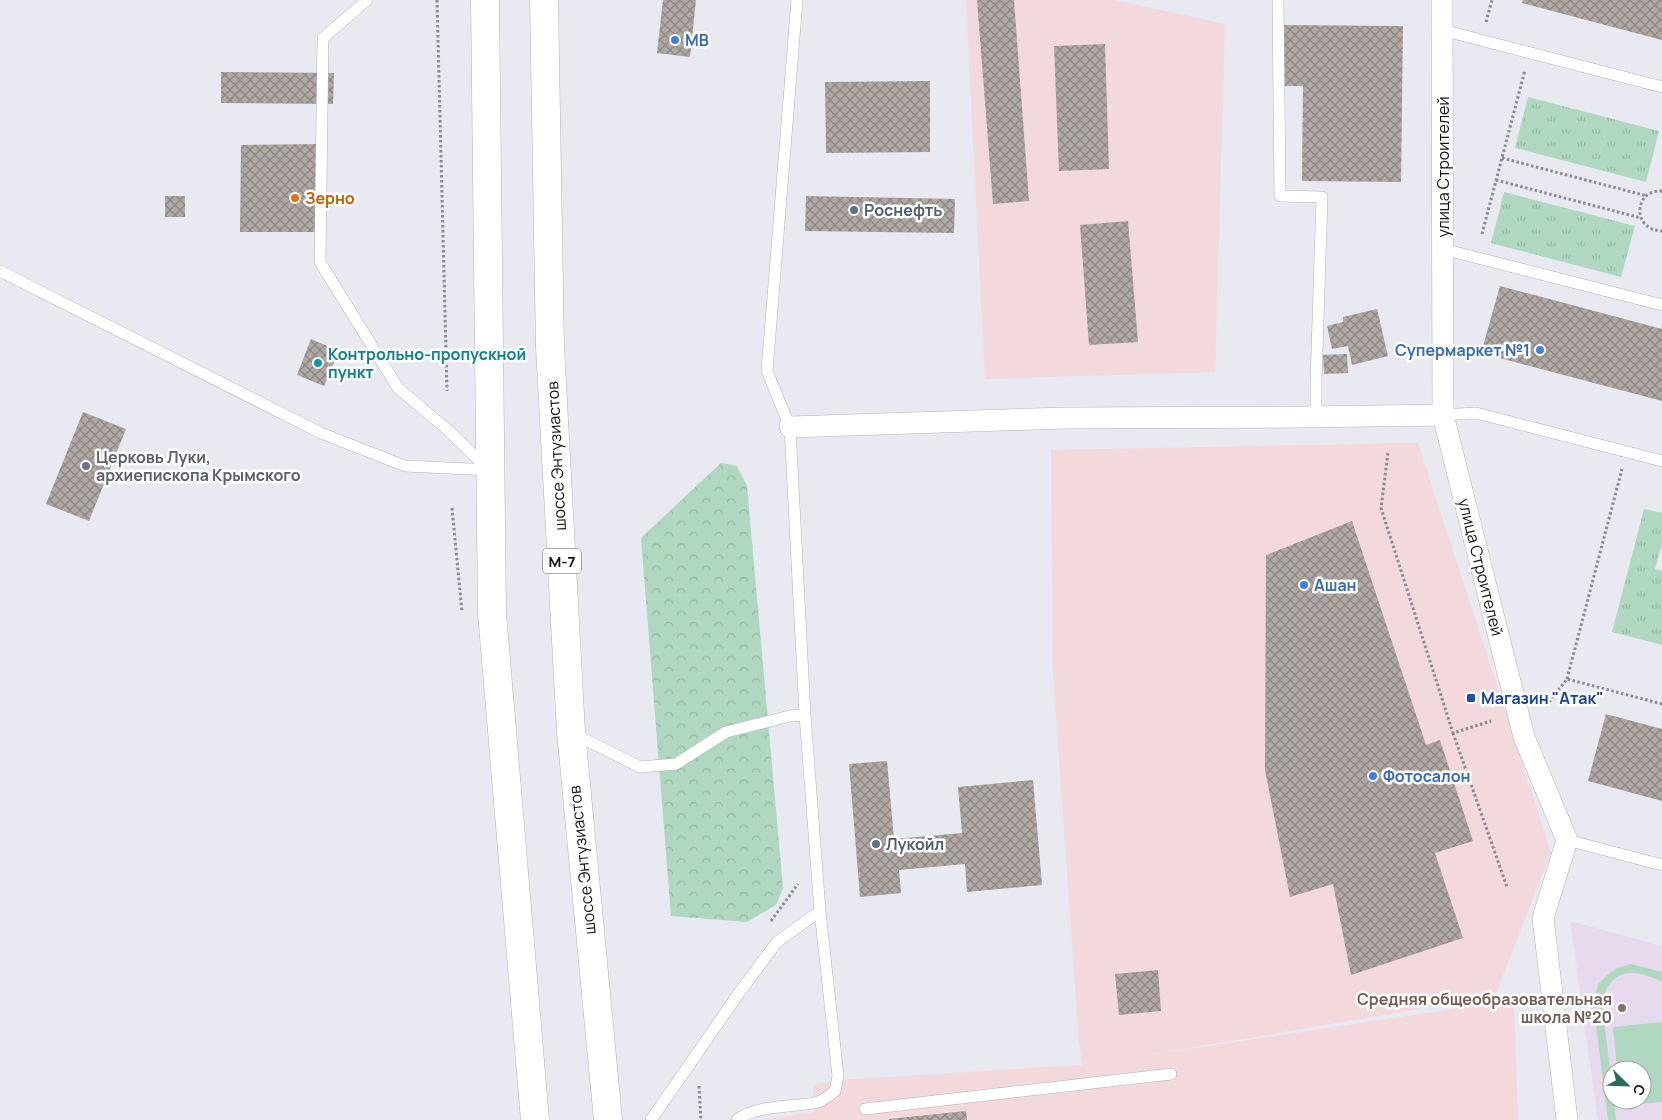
<svg xmlns="http://www.w3.org/2000/svg" width="1662" height="1120" font-family="Manrope,sans-serif">
	<defs>
		<pattern id="forest-crowns" width="20" height="18" patternUnits="userSpaceOnUse" patternTransform="scale(1.25)"><rect width="20" height="18" fill="#b0d8c0"/><path d="M2 6a3 3 0 1 1 6 0M12 15a3 3 0 1 1 6 0" fill="none" stroke="#96b8a4"/></pattern>
		<pattern id="park-tufts" width="24" height="20" patternUnits="userSpaceOnUse" patternTransform="scale(1.25)"><rect width="24" height="20" fill="#b0d8c0"/><path d="M3 7l-1-3M5 7V3M7 7l1-3M15 17l-1-3M17 17v-4M19 17l1-3" fill="none" stroke="#96b8a4"/></pattern>
		<pattern id="building-cross-hatch" width="8" height="8" patternUnits="userSpaceOnUse" patternTransform="scale(1.25)"><rect width="8" height="8" fill="#afa8a3"/><path d="M0 0l8 8M0 8l8-8" fill="none" stroke="#8d8784"/></pattern>
	</defs>
	<rect width="100%" height="100%" fill="#e8e9f1"/>
	<path fill="#f3d8dc" d="M966,0h149l110,24 -10,348 -230,7z
		M1418,443l133,409 -56,144 -359,61 378,-57 4,120h-755l51,-8 -1,-27 24,-5 245,-15 -3,-23 -26,-369 -2,-223z"/>
	<path fill="#e8daee" fill-rule="evenodd" d="M1570,921l92,25v174h-64zM1612,1070h30v30h-30z"/>
	<path fill="url(#forest-crowns)" d="M721,463l16,3 10,20 36,402 -7,17 -29,17 -76,-6 -30,-378z"/>
	<path fill="url(#park-tufts)" d="M1528,97l131,34 -13,51 -131,-34z
		M1504,192l131,34 -14,51 -130,-34z
		M1644,509l18,4v31l-7,25 7,2v74l-50,-13z"/>
	<path fill="#b0d8c0" d="M1631,964l31,8v9c-9,-3 -22,-9 -31,-8 -17,0 -26,15 -29,29l10,85v13h2l2,20h-8l-15,-118 6,-19 7,-7 11,-8z
		M1662,1022v80l-42,4 -1,-6h23v-30h-25l-4,-43z"/>
	<path fill="url(#building-cross-hatch)" d="M663,0h33l-6,57 -33,-4z
		M977,0h37l15,201 -36,3z
		M1523,0h139v40l-140,-37z
		M1284,25l119,1 -2,156 -99,-1 1,-95h-20z
		M1105,44l4,125 -50,2 -5,-125z
		M221,72l113,1 -1,31 -112,-1z
		M930,81v71l-104,1 -1,-71z
		M322,144v88h-82l1,-87z
		M165,196h20v21h-20z
		M806,196l149,3 -1,34 -149,-2z
		M1128,221l10,121 -49,3 -9,-120z
		M1500,286l162,43v72l-181,-48z
		M1377,309l11,47 -36,9 -4,-19 -16,3 -5,-23 16,-4v-5z
		M311,339l28,12 -15,35 -27,-11z
		M1347,354l1,19 -24,1 -1,-19z
		M83,412l43,17 -37,92 -43,-17z
		M1352,521l74,224 14,-5 33,101 -38,12 28,85 -112,37 -18,-91 -43,13 -25,-127 1,-215z
		M1606,714l56,15v72l-74,-20z
		M887,761l7,78 68,-6 -4,-46 75,-7 9,105 -75,7 -2,-28 -66,6 2,23 -41,4 -11,-133z
		M1158,970l3,41 -42,4 -4,-41z
		M966,1111l1,9h-78v-1z"/>
	<g fill="none" stroke-linecap="round" stroke-linejoin="round">
		<defs>
			<path id="service" d="M367,0l-44,38 -3,224 78,126 51,43 38,37
				M1278,0l2,196 42,1 -6,185v35
				M1442,30l220,57
				M1443,249l219,56
				M0,271l321,162 84,33 85,4
				M1443,415l33,-2 186,48
				M572,733l68,34 36,-3 50,-32 64,-16 15,-1
				M1567,840l95,25
				M865,1109l306,-35
				M651,1120l88,-127 38,-51 43,-31
				M737,1120c20,-16 57,-12 81,-18 6,-2 12,-7 17,-11l3,-15 -18,-165 -15,-196 -15,-288 -23,-56 30,-371"/>
			<path id="minor" d="M1442,0l1,415 81,322 43,103 -24,78 24,202
				M790,427l276,-9 238,-1 139,-2"/>
			<path id="trunk" d="M485,0l7,613 43,507
				M544,0l6,347 21,385 37,388"/>
		</defs>
		<use href="#service" stroke="#b2b4bb" stroke-width="12"/>
		<use href="#minor" stroke="#b2b4bb" stroke-width="22"/>
		<use href="#trunk" stroke="#b2b4bb" stroke-width="29"/>
		<path stroke="#8a8b90" stroke-width="3" stroke-dasharray="2.5 2.5" stroke-linecap="butt" d="M437,0l10,391
			M1486,22l6,-22
			M1502,158l145,38
			M1496,180l145,38
			M1662,191c-28,-2 -31,39 0,40
			M1482,234l43,-164
			M1388,453l-7,55 72,225 38,-12
			M452,508l10,104
			M1567,679l55,-210
			M1546,706l21,-27 95,25
			M1453,733l54,154
			M771,921l27,-37
			M699,1086l2,34"/>
		<use href="#service" stroke="#fff" stroke-width="11"/>
		<use href="#minor" stroke="#fff" stroke-width="21"/>
		<use href="#trunk" stroke="#fff" stroke-width="28"/>
	</g>
	<g fill="#3f7fe0" stroke="#fff" stroke-width="2">
		<circle cx="675" cy="40" r="5"/>
		<circle cx="1540" cy="350" r="5"/>
		<circle cx="1304" cy="585" r="5"/>
		<circle cx="1373" cy="776" r="5"/>
	</g>
	<circle fill="#e8710a" stroke="#fff" stroke-width="2" cx="295" cy="198" r="5"/>
	<g fill="#5c6f8a" stroke="#fff" stroke-width="2">
		<circle cx="854" cy="210" r="5"/>
		<circle cx="876" cy="844" r="5"/>
	</g>
	<circle fill="#0f9aa8" stroke="#fff" stroke-width="2" cx="318" cy="363" r="5"/>
	<circle fill="#6b7280" stroke="#fff" stroke-width="2" cx="86" cy="466" r="5"/>
	<rect fill="#1a4fb4" stroke="#fff" stroke-width="2" x="1466" y="693" width="10" height="10" rx="2.5"/>
	<circle fill="#8d6e63" stroke="#fff" stroke-width="2" cx="1622" cy="1008" r="5"/>
	<g text-anchor="middle" dominant-baseline="central" stroke-width="5" stroke-linejoin="round" paint-order="stroke">
		<rect fill="#fff" stroke="#58585a" stroke-width="1" x="543" y="548.5" width="38" height="25" rx="4"/>
		<g font-size="15" font-weight="bold" fill="#111113">
			<text x="562" y="561">М-7</text>
		</g>
		<g font-size="16" font-weight="bold" fill="#366cbe" stroke="#fff" text-anchor="start">
			<text x="685" y="40">MB</text>
			<text x="1530" y="350" text-anchor="end">Супермаркет №1</text>
			<text x="1314" y="585">Ашан</text>
			<text x="1383" y="776">Фотосалон</text>
		</g>
		<g font-size="16" fill="#111113" stroke="#fff">
			<text transform="translate(1443 167) rotate(-90)">улица Строителей</text>
			<text transform="translate(556 456) rotate(-93)">шоссе Энтузиастов</text>
			<text transform="translate(1481 567) rotate(76)">улица Строителей</text>
			<text transform="translate(582 860) rotate(-96)">шоссе Энтузиастов</text>
		</g>
		<g font-size="16" font-weight="bold" fill="#c56008" stroke="#fff" text-anchor="start">
			<text x="305" y="198">Зерно</text>
		</g>
		<g font-size="16" font-weight="bold" fill="#4e5e75" stroke="#fff" text-anchor="start">
			<text x="864" y="210">Роснефть</text>
			<text x="886" y="844">Лукойл</text>
		</g>
		<g font-size="16" font-weight="bold" fill="#0d838f" stroke="#fff" text-anchor="start">
			<text x="328" y="354">Контрольно-пропускной<tspan x="328" dy="18">пункт</tspan></text>
		</g>
		<g font-size="16" font-weight="bold" fill="#5b616d" stroke="#fff" text-anchor="start">
			<text x="96" y="457">Церковь Луки,<tspan x="96" dy="18">архиепископа Крымского</tspan></text>
		</g>
		<g font-size="16" font-weight="bold" fill="#164399" stroke="#fff" text-anchor="start">
			<text x="1481" y="698">Магазин "Атак"</text>
		</g>
		<g font-size="16" font-weight="bold" fill="#785e54" stroke="#fff" text-anchor="end">
			<text x="1612" y="999">Средняя общеобразовательная<tspan x="1612" dy="18">школа №20</tspan></text>
		</g>
	</g>
	<g transform="translate(1627 1085) rotate(113)"><circle r="24" fill="#ffffff" stroke="#a0a0a1"/>
	<path d="M0-4L9 19L0 12L-9 19Z" fill="#2c6a57"/>
	<text y="-8" font-size="14" font-weight="bold" text-anchor="middle" fill="#111113">С</text>
	</g>
</svg>
